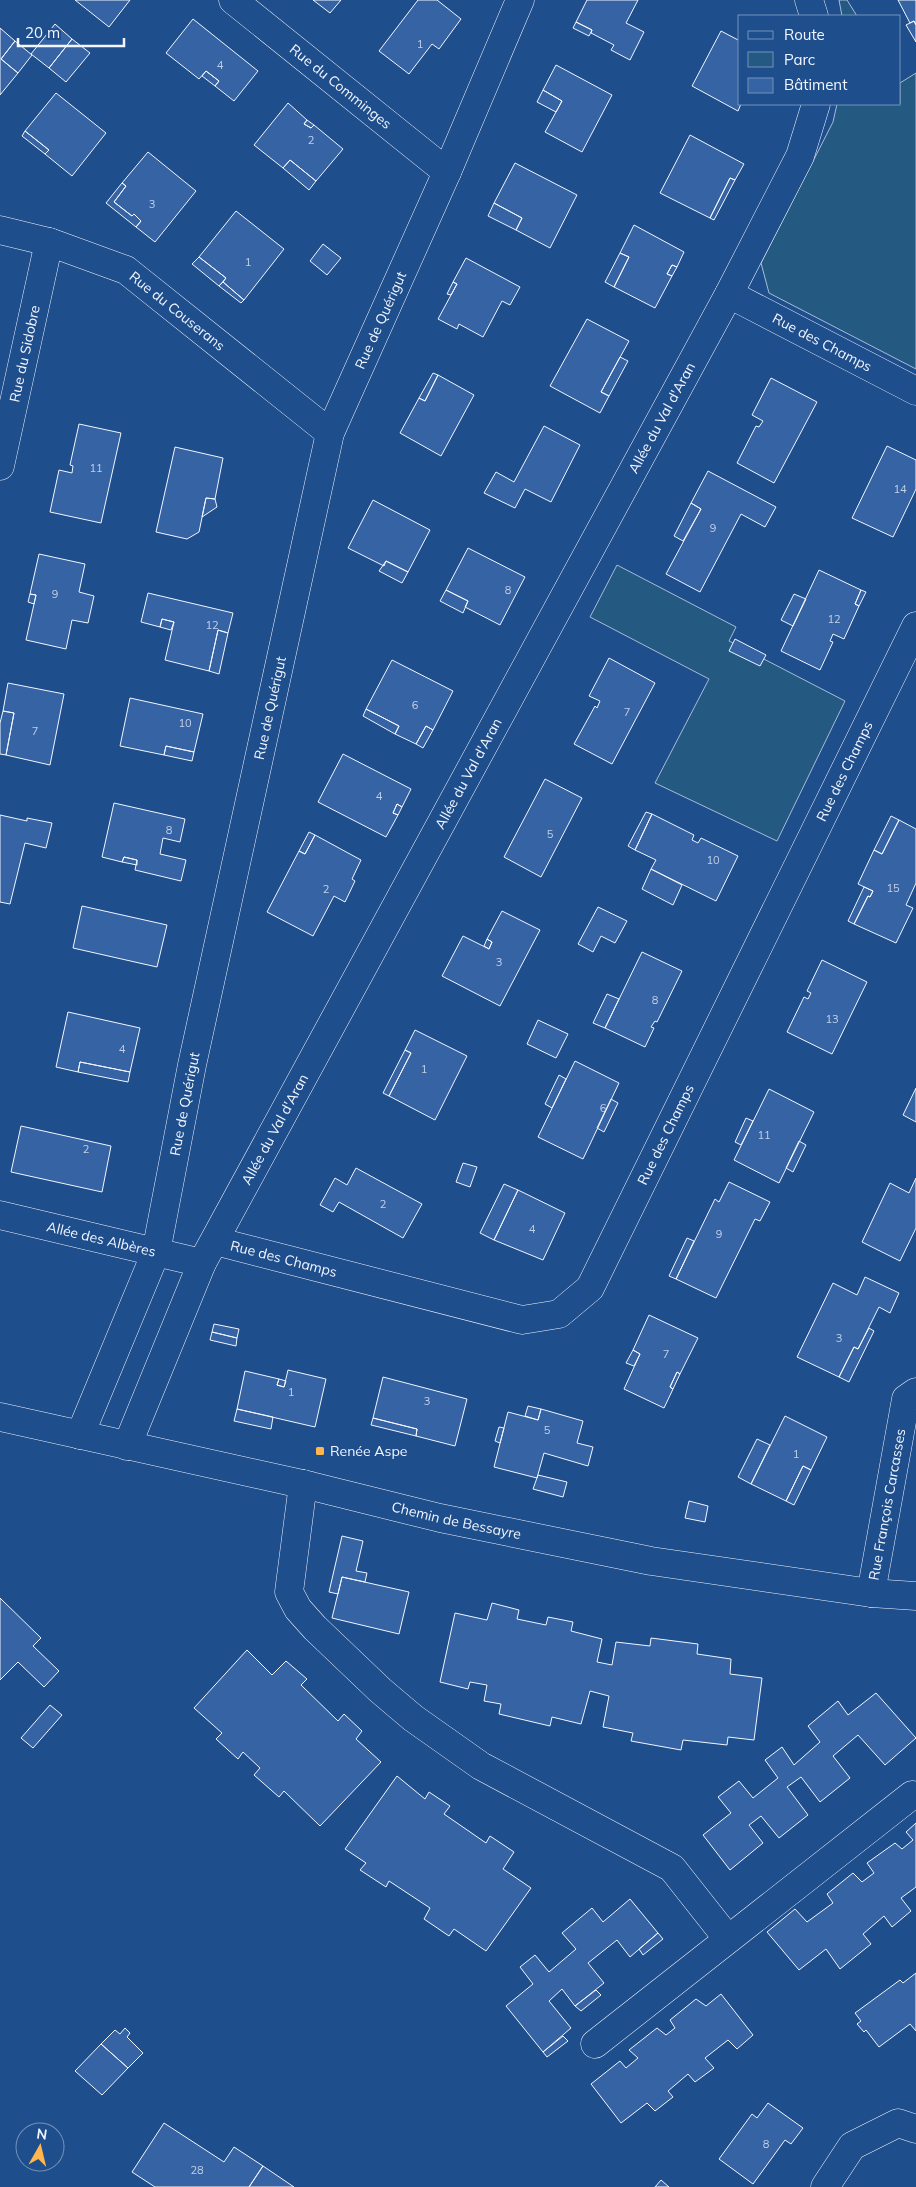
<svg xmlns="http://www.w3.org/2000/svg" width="916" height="2187" font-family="Mulish,sans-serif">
	<rect width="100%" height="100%" fill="#1f4e8c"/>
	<path fill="#245a82" stroke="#a8bbd7" d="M839,0h8l10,16h-15z
		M916,73v296l-147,-76 -8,-30 72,-141 4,-18h63v-21z
		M617,565l119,62 -7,14 116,60 -68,140 -122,-58 54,-104 -119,-62z"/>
	<path fill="#3563a3" stroke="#f2f6ff" d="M75,0h55l-21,27z
		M313,0h28l-11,13z
		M418,0h19l24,19 -22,30 -7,-5 -23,30 -30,-23z
		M587,0h51l-12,23 18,9 -14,28 -19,-10 3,-5 -23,-12 1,-3 -16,-8z
		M898,0h18v25l-2,-4 -4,2z
		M193,19l65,52 -24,30 -19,-15 4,-5 -13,-10 -7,8 -33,-26z
		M914,21l2,4v17l-10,-17z
		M576,22l16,8 -3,6 -16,-8z
		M55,24l17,15 -23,29 -18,-14z
		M0,28l15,13 -14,18 17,14 -18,22z
		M721,31l19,10 1,63 -3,7 -46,-25z
		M72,39l18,14 -24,29 -17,-14z
		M15,41l17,14 -14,18 -17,-14z
		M556,65l56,30 -30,57 -37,-20 17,-31 -19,-11z
		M206,71l13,10 -4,5 -13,-10z
		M543,90l19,11 -6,11 -19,-10z
		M56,93l50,40 -34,43 -27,-22 4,-4 -24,-19z
		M288,103l19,17 -3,4 7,4 3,-3 29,24 -27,32 -26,-21 -7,8 -29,-23z
		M307,120l7,5 -3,3 -7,-4z
		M25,131l24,19 -4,4 -23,-18z
		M690,135l54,29 -9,16 -5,-2 -20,40 -50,-25z
		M148,152l48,39 -41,51 -19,-15 5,-6 -7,-7 -2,2 -18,-14 12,-16 -4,-3z
		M290,160l26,21 -7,9 -26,-22z
		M515,163l62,32 -27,53 -34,-18 6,-12 -28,-15z
		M730,178l5,2 -21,40 -4,-2z
		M122,183l4,3 -12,16 18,14 2,-2 7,7 -5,6 -30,-24z
		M494,203l28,15 -6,12 -28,-14z
		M236,211l48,38 -40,51 -21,-18 3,-4 -27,-21z
		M634,225l50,27 -7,15 -5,-2 -5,9 5,2 -17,32 -41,-21 15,-30 -9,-4z
		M323,244l18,14 -14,17 -17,-14z
		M620,253l9,4 -15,30 -9,-5z
		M199,257l27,21 -7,8 -27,-22z
		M466,258l54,29 -10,18 -8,-4 -19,36 -24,-13 -2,5 -19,-10 19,-35 -4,-2z
		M672,265l5,2 -5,9 -5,-2z
		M223,282l21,18 -3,3 -22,-17z
		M453,282l4,2 -6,11 -4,-1z
		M587,319l42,22 -28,51 8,4 -9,17 -50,-27z
		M620,357l8,4 -19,35 -8,-4z
		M433,373l5,2 -13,26 -6,-3z
		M438,375l36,20 -33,61 -41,-23 19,-35 6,3z
		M771,378l46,24 -43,81 -37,-20 19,-37 3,1 4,-6 -11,-6z
		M79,424l42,9 -20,90 -51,-11 9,-42 13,3 1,-7 -3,-1z
		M544,426l36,19 -29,57 -26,-13 -10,19 -31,-15 12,-21 18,10z
		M887,446l29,14v29l-23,48 -41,-19z
		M175,447l48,11 -8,41 -9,-1 -7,34 -12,7 -31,-7z
		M708,471l68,36 -11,20 -24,-13 -41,78 -34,-18 35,-65 -10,-6z
		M206,498l9,1 2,8 -15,10z
		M373,500l57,30 -22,42 -22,-11 -2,5 -36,-18z
		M691,503l10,6 -18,32 -9,-5z
		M468,548l57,29 -25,48 -35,-18 3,-6 -22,-11z
		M39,554l46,10 -6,28 15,4 -6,27 -16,-3 -6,29 -40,-9 10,-45 -6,-1z
		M386,561l22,11 -6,11 -23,-12z
		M819,570l42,20 -6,14 4,2 -15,33 -11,-5 -3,7 3,1 -13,28 -39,-19z
		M446,590l22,11 -5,12 -23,-12z
		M861,590l5,2 -7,14 -4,-2z
		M148,593l85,20 -5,20 -10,-3 -9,41 -44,-11 9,-38 -12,-3 -2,8 -19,-5z
		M30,594l6,1 -2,9 -6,-2z
		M794,594l12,5 -13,27 -12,-6z
		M162,619l12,3 -3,8 -11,-3z
		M218,630l10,3 -9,41 -10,-3z
		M735,639l31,16 -6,11 -31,-15z
		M609,658l46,25 -43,81 -38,-20 21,-38 2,2 3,-7 -11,-5z
		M392,660l61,31 -20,39 -7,-4 -10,18 -21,-10 4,-8 -33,-17z
		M8,683l56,11 -14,71 -44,-10 8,-42 -11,-2z
		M130,698l73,16 -9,38 -28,-6 -2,9 -44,-9z
		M366,709l33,17 -4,8 -32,-18z
		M3,711l11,2 -8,42 -6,-1v-31z
		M426,726l7,4 -10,18 -7,-4z
		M166,746l28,6 -2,9 -28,-6z
		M343,754l68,35 -9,18 -5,-3 -4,9 5,2 -12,22 -68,-35z
		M545,779l37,19 -41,79 -37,-20z
		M114,803l71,16 -5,23 -17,-4 -3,16 26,6 -5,21 -46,-11 2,-10 -13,-3 -2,5 -20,-5z
		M397,804l5,3 -4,8 -5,-2z
		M646,812l6,2 -17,36 -7,-4z
		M652,814l42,21 -2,5 6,3 3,-5 37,18 -22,45 -65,-32 5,-9 -21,-10z
		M0,815l27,6v-3l25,5 -6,25 -21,-5 -15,61 -10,-2z
		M891,816l8,4 -17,34 -8,-4z
		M899,820l17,9v54l-10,22 7,3 -17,35 -42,-19 14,-28 2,1 3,-6 -15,-7 16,-34 8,4z
		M309,832l6,3 -10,19 -6,-3z
		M315,835l46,25 -9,19 3,2 -10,21 -11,-6 -21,40 -46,-24 32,-61 6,3z
		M124,857l13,3v5l-15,-3z
		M651,869l31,16 -9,20 -31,-16z
		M864,887l9,4 -3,6 -2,-1 -14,28 -6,-3z
		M82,906l85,19 -10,42 -84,-19z
		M598,907l29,14 -12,22 -14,-7 -8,16 -15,-8z
		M502,911l38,19 -40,76 -58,-30 21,-40 26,13 3,-7 -5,-3z
		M487,939l5,3 -3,7 -5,-3z
		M642,952l40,19 -25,51 -2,-1 -4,6 3,1 -9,19 -40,-19z
		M822,960l45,22 -35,72 -45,-22 17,-35 4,2 3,-6 -4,-2z
		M607,994l12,5 -14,29 -12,-5z
		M68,1012l72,16 -10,44 -50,-10 -2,10 -22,-5z
		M538,1020l30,14 -12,24 -29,-14z
		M415,1030l52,26 -32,64 -46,-24 22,-43 -6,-3z
		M405,1050l6,3 -22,43 -6,-3z
		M575,1061l44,22 -36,76 -45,-22z
		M80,1062l50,10 -2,10 -50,-10z
		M559,1075l7,4 -14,29 -7,-4z
		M916,1088v34l-13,-7z
		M769,1089l45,23 -35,71 -45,-23z
		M611,1099l7,4 -14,29 -7,-4z
		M746,1118l7,3 -12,24 -6,-3z
		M21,1126l90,20 -9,46 -91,-20z
		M799,1141l7,4 -13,27 -7,-4z
		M463,1163l14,4 -7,20 -14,-5z
		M356,1168l66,36 -19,34 -64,-36 -6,10 -13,-7 15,-27 12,7z
		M916,1178v50l-16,33 -38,-19 28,-59 19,10z
		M729,1182l41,20 -10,19 -5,-2 -39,79 -40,-19 39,-80 4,3z
		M504,1184l14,6 -24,50 -14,-7z
		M518,1190l47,23 -22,47 -49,-20z
		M687,1238l7,3 -18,38 -7,-3z
		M865,1277l34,16 -9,20 -11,-6 -21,42 -4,-2 -15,30 -42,-20 36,-74 24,12z
		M649,1315l49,23 -18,36 -3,-2 -7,15 3,2 -9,19 -40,-19 16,-35 -7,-4z
		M214,1324l25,5 -2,9 -25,-6z
		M869,1328l5,3 -25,51 -10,-5 15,-30 4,2z
		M212,1332l25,6 -1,8 -26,-6z
		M633,1350l7,4 -6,12 -8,-3z
		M288,1370l38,9 -11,48 -78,-18 8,-38 34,8 -2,6 7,2z
		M677,1372l3,2 -7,15 -3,-2z
		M383,1377l84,22 -12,47 -39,-10 1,-7 -44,-11z
		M279,1379l7,2 -2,6 -7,-2z
		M528,1406l13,3 -3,11 -13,-4z
		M237,1409l36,8 -2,12 -37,-8z
		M541,1409l42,12 -6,22 16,4 -5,19 -44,-13 -7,25 -43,-11 14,-55 30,8z
		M785,1416l42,21 -16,33 -8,-4 -17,35 -35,-17z
		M373,1418l44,11 -1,7 -45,-11z
		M499,1427l5,1 -4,15 -5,-2z
		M757,1439l13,6 -19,39 -13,-7z
		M803,1466l8,4 -17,35 -8,-4z
		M538,1475l29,7 -4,15 -30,-8z
		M689,1501l19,5 -3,16 -20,-4z
		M342,1536l21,5 -7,30 11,2 -2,9 -23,-5 -4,17 -9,-2z
		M342,1577l67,15 -10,42 -67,-16z
		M0,1598l41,40 -8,8 26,25 -15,16 -26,-25 -18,18z
		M492,1603l27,7 -2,9 29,6 2,-8 25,5 -2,9 31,8 -5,23 15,3 4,-23 34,4 1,-8 47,6 -1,10 34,5 -1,15 32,4 -8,62 -26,-3 -1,8 -44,-5 -2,10 -50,-9 2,-8 -30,-6 6,-31 -19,-5 -9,33 -29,-7 -2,9 -51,-12 2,-10 -17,-3 3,-16 -17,-3 -2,7 -28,-7 15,-69 32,7z
		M247,1650l25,25 14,-14 21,18 -6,6 37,36 6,-7 18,17 -6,8 25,23 -61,64 -36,-35 -5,6 -25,-22 6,-7 -17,-16 -5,7 -22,-20 6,-6 -28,-25z
		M876,1693l40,45 -31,27 -27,-30 -25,21 17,22 -30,24 -19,-25 -14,10 21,28 -29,23 -18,-22 -12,9 14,18 -33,27 -27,-35 28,-22 -13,-16 21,-16 14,17 25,-20 -13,-18 17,-13 12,18 26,-23 -12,-16 30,-25 10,14z
		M50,1705l12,10 -29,33 -12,-10z
		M397,1776l28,23 4,-7 21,14 -6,8 42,29 4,-7 24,16 -11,17 28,19 -45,63 -32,-22 -5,7 -25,-17 6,-11 -41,-27 -3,6 -26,-17 6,-7 -21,-14z
		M916,1823v64l-15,11 10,13 -19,16 -8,-11 -21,18 8,10 -31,25 -14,-20 -27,21 -32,-38 28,-23 12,13 26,-19 -6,-9 26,-21 9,9 12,-9 -7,-10 28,-20 7,6 11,-9 -7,-8z
		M630,1899l28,34 -28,24 -13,-17 -29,23 16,20 -29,23 -13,-17 -13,12 22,27 -28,24 -37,-46 27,-22 -13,-17 15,-12 14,17 27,-23 -14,-16 30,-25 11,14z
		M658,1933l5,6 -20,16 -4,-6z
		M916,1973v58l-6,-7 -31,23 -13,-17 -2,2 -7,-8 4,-3 -6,-8 45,-33 3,3z
		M596,1990l5,5 -20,16 -6,-5z
		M721,1994l32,41 -16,14 -9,-9 -23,18 9,10 -19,14 -7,-8 -20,17 5,6 -18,14 -8,-8 -26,20 -30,-39 29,-23 6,7 12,-10 -9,-8 28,-22 9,7 9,-7 -5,-8 26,-21 10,7z
		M125,2028l5,5 -3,4 16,16 -15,15 -27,-24 14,-14 5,4z
		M563,2036l5,5 -21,16 -4,-5z
		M101,2044l27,24 -26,27 -27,-24z
		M768,2103l35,25 -12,16 -6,-4 -32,44 -34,-25 33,-45 5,4z
		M164,2123l60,39 10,-15 29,19 -14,21h-94l-23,-15z
		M263,2166l31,21h-45z
		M661,2180l8,7h-14z"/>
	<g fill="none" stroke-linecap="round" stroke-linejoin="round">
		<defs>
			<g id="minor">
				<path id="s1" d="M233,0l214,172"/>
				<path d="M809,0l5,16"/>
				<path id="s2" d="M0,230l49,12 77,28 204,163"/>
				<path id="s3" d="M729,294l187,97"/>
				<path id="s4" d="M0,466l49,-224"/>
				<path id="s5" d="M0,1215l202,48"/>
				<path id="s6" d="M215,1241l307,79 37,-6 31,-26 326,-662"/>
				<path id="s7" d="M0,1417l311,69 129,32 211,43 220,32 45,3"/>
				<path id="s8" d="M80,1435l76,-183 36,-187 138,-632 117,-261 73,-172"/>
				<path id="s9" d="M127,1446l75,-183 527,-969 71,-138 16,-52"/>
				<path d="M303,1484l-14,108 9,17 17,19 65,62 33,28 68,48 191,102 56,71"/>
				<path id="s10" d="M871,1593l35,-194 10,-7"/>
				<path d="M595,2044l317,-249"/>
				<path d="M825,2187l27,-41 46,-23 18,6"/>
			</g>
		</defs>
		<use href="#minor" stroke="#f2f6ff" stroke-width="29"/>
		<use href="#minor" stroke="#1f4e8c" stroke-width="28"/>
	</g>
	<rect fill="#ffb74d" stroke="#1f4e8c" stroke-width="2" x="315" y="1446" width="10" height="10" rx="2.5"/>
	<g text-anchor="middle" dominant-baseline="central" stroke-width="4" stroke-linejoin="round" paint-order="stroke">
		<g font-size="11" fill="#c3d1e8">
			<text x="420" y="44">1</text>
			<text x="220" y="65">4</text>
			<text x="311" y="140">2</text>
			<text x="152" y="204">3</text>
			<text x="248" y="262">1</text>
			<text x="96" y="468">11</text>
			<text x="900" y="489">14</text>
			<text x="713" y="528">9</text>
			<text x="508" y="590">8</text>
			<text x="55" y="594">9</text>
			<text x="834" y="619">12</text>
			<text x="212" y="625">12</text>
			<text x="415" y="705">6</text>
			<text x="627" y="712">7</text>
			<text x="185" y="723">10</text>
			<text x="35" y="731">7</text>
			<text x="379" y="796">4</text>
			<text x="169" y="830">8</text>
			<text x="550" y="834">5</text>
			<text x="713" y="860">10</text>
			<text x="893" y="888">15</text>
			<text x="326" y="889">2</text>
			<text x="499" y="962">3</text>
			<text x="655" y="1000">8</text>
			<text x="832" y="1019">13</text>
			<text x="122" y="1049">4</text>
			<text x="424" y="1069">1</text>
			<text x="603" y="1108">6</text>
			<text x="764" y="1135">11</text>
			<text x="86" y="1149">2</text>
			<text x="383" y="1204">2</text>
			<text x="532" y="1229">4</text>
			<text x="719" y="1234">9</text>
			<text x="839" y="1338">3</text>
			<text x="666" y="1354">7</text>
			<text x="291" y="1392">1</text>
			<text x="427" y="1401">3</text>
			<text x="547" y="1430">5</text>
			<text x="796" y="1454">1</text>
			<text x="766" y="2144">8</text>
			<text x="197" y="2170">28</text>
		</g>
		<g font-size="14" fill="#f2f6ff" stroke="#1f4e8c">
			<text stroke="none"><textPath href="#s1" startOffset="138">Rue du Comminges</textPath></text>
			<text stroke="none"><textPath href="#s2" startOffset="198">Rue du Couserans</textPath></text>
			<text stroke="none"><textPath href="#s8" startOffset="1159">Rue de Quérigut</textPath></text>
			<text stroke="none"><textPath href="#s3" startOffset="105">Rue des Champs</textPath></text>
			<text stroke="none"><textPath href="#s4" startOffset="115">Rue du Sidobre</textPath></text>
			<text stroke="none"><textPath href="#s9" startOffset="1160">Allée du Val d'Aran</textPath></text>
			<text stroke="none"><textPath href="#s8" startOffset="754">Rue de Quérigut</textPath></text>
			<text stroke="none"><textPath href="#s6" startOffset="971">Rue des Champs</textPath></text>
			<text stroke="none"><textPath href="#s9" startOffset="755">Allée du Val d'Aran</textPath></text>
			<text stroke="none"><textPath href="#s8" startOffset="349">Rue de Quérigut</textPath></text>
			<text stroke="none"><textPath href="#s9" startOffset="350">Allée du Val d'Aran</textPath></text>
			<text stroke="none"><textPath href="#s6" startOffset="566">Rue des Champs</textPath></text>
			<text stroke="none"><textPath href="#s5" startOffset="104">Allée des Albères</textPath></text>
			<text stroke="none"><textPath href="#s6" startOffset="71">Rue des Champs</textPath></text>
			<text stroke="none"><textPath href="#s10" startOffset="90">Rue François Carcasses</textPath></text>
			<text stroke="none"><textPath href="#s7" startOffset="468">Chemin de Bessayre</textPath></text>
		</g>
		<g font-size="14" fill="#f2f6ff" stroke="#1f4e8c" text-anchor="start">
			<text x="330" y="1451">Renée Aspe</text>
		</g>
	</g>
	<rect x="738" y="15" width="162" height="90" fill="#1f4e8c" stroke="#7391ba"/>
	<rect x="748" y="31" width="25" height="8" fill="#1f4e8c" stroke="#7391ba"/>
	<text x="784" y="40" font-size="15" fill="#f2f6ff">Route</text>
	<rect x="748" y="52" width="25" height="15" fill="#245a82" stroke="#7391ba"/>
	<text x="784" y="65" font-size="15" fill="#f2f6ff">Parc</text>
	<rect x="748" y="78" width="25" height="15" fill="#3563a3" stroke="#7391ba"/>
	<text x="784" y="90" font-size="15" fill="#f2f6ff">Bâtiment</text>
	<g transform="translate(40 2147) rotate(8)"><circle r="24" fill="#1f4e8c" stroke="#7391ba"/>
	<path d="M0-4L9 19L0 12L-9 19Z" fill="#ffb74d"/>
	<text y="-8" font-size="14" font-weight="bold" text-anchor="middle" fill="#f2f6ff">N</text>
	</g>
	<path d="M18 38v8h106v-8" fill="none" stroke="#f2f6ff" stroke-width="2.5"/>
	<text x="25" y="38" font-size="15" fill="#f2f6ff" stroke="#1f4e8c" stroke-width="4" paint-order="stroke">20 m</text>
</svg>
